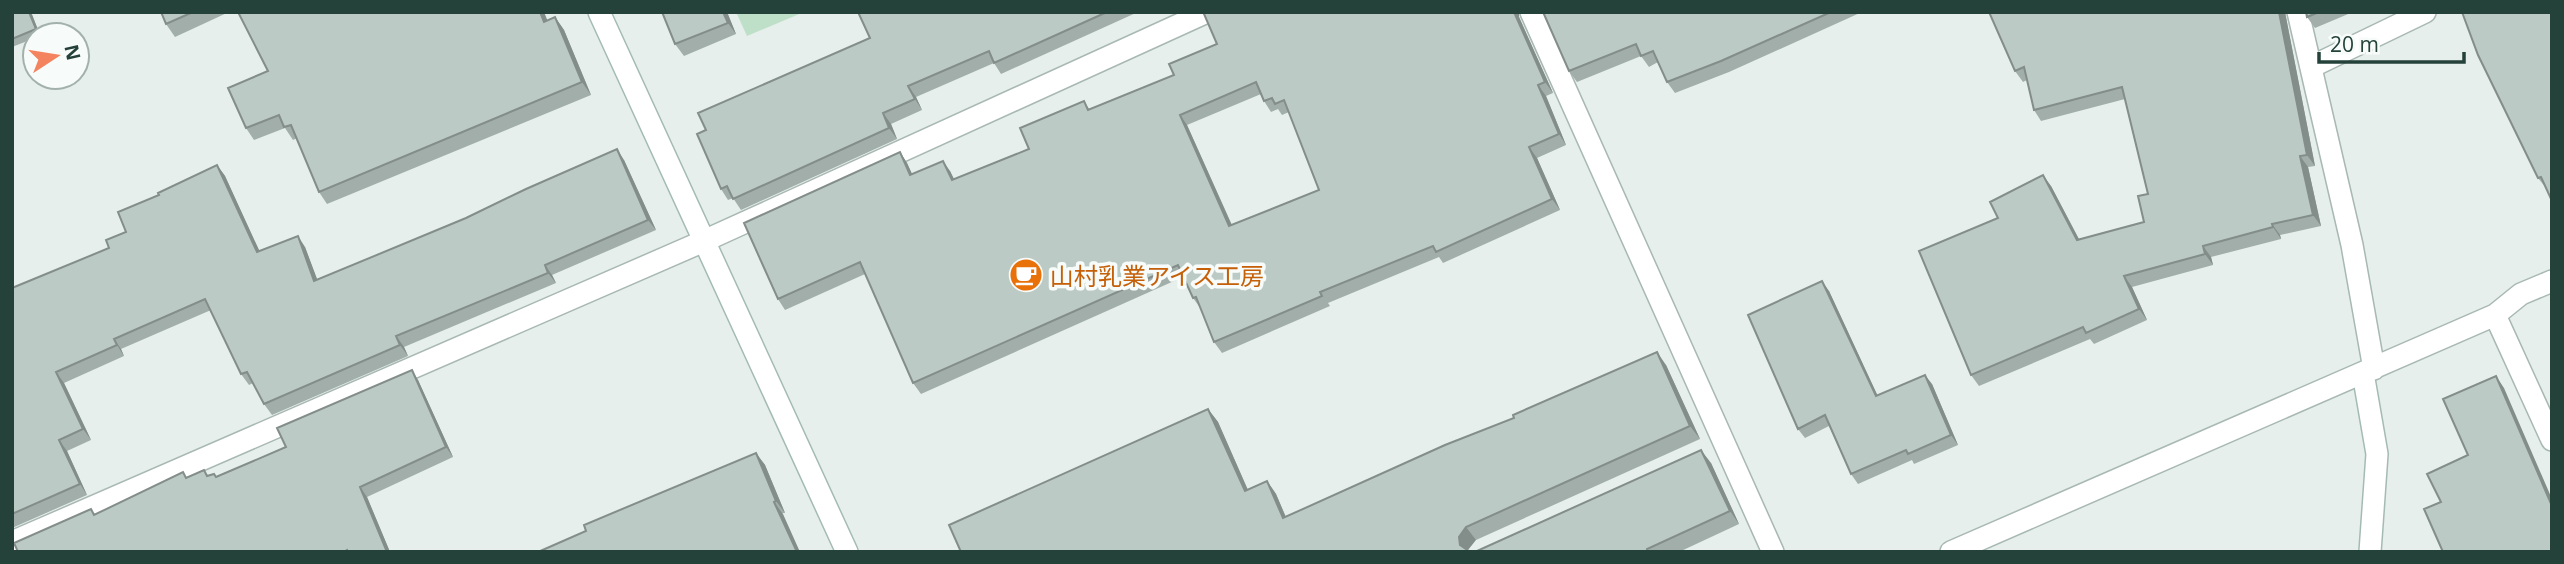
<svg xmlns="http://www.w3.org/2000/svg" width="2564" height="564" font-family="'Open Sans','Noto Sans JP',sans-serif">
	<rect width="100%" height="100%" fill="#e6efeb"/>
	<path fill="#bfe0c8" d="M736,12h68l-57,24z"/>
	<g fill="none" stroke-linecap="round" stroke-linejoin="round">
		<defs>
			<path id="street" d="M1531,12l242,540
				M2298,12l54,233 22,124
				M2311,67l114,-55
				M2495,315l57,125
				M12,542l692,-301 503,-229
				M1951,552l544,-237 26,-21 31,-13"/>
			<path id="secondary" d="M599,12l248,540
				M2363,373l14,81 -7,98"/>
		</defs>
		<use href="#street" stroke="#a8b8b2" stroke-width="24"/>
		<use href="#secondary" stroke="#a4bbb3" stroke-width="24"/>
		<use href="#street" stroke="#fff" stroke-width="21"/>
		<use href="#secondary" stroke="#fff" stroke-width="21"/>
	</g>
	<path fill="#a1aea9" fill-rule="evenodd" d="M12,12h19l9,23h-5v3l-23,9z
		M161,12h68l-54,25 -9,-13z
		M662,12h65l9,22 -52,22 -9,-12z
		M858,12h280l-137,62 -7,-11 -78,34 6,13 -31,14 6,15 -156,71 -8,-12 -5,2 -7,-11 -15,-59 164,-92z
		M1543,12h319l-133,60 -54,21 -8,-11 -9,-20 -9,5 -8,-11 -64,26 -8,-11z
		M1989,12h296l30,154 -7,1 13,59 -41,9 1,4 -70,18 2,8 -81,22 15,33 -53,24 -4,-5 -111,47 -8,-11 27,-157 53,-32 28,53 65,-17 4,-28 -23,-95 -84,22 -7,-11 -7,-30 -4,2 -8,-11z
		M2306,12h47l-38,16 -8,-11z
		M2462,12l85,177 -9,-11z
		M555,17l9,13 27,65 -264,109 -8,-12 -22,-54 -4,2 -8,-12 -31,12 -8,-12 22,-57 279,-50z
		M1519,17l34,76 -7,3 20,49 -29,13 23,52 -117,53 -4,-6 -111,46 2,3 -108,47 -8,-11 -13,-33 -8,-11 -10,-21 -262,117 -8,-11 -48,-109 -80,36 -7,-11 122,-147 7,11 5,11 38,-3 4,9 75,-31 55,-48 5,8 85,-34 43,-31zM1261,94l3,7 7,11 7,-3 4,6 7,-3 30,78 -87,35 -45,-100z
		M624,160l32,70 -104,45 4,8 -152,64 4,9 -136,59 -8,-11 -11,-21 -4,2 -8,-11 -30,-64 -90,39 3,7 -60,27 27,57 -24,11 20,44 -75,33v-240l97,-40 17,-16 33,-37 58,-30 8,11 34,75 46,-4 12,33z
		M1829,291l48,104 55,-11 26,61 -44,19 -2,-4 -54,24 -7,-10 -22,-48 -24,12 -7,-9z
		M1666,365l34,74 -224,101 -515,12 247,-143 10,13 30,68 19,-9 9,13 10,23z
		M418,380l35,77 -86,40 23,55h-372l73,-43 4,6 88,-43 4,6 22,-2 8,1 69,-30z
		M756,453l9,12 20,48 -199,18z
		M1711,463l28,61 -60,28h-209l7,-1z"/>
	<path fill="#838d89" d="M29,12h2l9,23 -4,-6z
		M540,12h4l9,22 -9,-12z
		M723,12h4l9,22 -8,-11z
		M1514,12h5v5l34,76 -8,-11z
		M2279,12h6l30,154 -8,-11z
		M555,17l9,13 27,65 -9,-13z
		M1538,85l8,11 20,49 -7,-11z
		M908,86l8,11 6,13 -7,-11z
		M883,113l8,11 6,15 -8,-11z
		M1180,115l7,10 50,112 -8,-11z
		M1529,147l8,11 23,52 -8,-11z
		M617,149l7,11 32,70 -8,-10z
		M900,152l7,11 10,22 -7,-10z
		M2300,156l8,11 13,59 -8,-11z
		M943,161l7,10 10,20 -8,-11z
		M217,165l8,11 40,87 -8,-11z
		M2043,175l8,11 34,65 -8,-11z
		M2272,224l8,11 1,4 -8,-12z
		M298,236l7,11 17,45 -8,-11z
		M2203,246l8,11 2,8 -8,-11z
		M545,265l7,10 4,8 -8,-10z
		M2124,276l8,11 15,33 -8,-11z
		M1822,281l7,10 53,114 -6,-9z
		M396,336l8,11 4,9 -8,-11z
		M114,339l7,10 3,7 -7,-11z
		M1657,352l9,13 34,74 -10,-13z
		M412,370l6,10 35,77 -7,-10z
		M56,372l8,11 27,57 -8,-11z
		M1925,375l7,9 26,61 -7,-10z
		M2496,376l8,12 48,111v7z
		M1208,409l10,13 36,82 -9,-13z
		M59,440l8,11 20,44 -7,-11z
		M1701,450l10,13 28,61 -9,-13z
		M756,453l9,12 20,48 -9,-12z
		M1267,481l9,13 16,38 -9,-14z
		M360,487l7,10 23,55h-3z
		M774,502l9,12 17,38h-3z
		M1466,527l10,13 -8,10 -8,-5 -1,-8z"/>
	<path fill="#bbcac4" stroke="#838d89" stroke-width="2" fill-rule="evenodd" d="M12,12h17l7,17 -24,10z
		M161,12h32l-27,12z
		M238,12h302l4,10 11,-5 27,65 -263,110 -28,-67 -7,2 -5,-12 -33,13 -18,-40 40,-17z
		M662,12h61l5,11 -53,21z
		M858,12h249l-113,51 -5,-12 -81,35 7,13 -32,14 6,15 -156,71 -6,-13 -6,3 -24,-55 9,-4 -8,-17 172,-75z
		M1206,12h308l31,70 -7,3 21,49 -30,13 23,52 -116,53 -3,-6 -113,46 2,4 -108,46 -18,-45 -3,1 -15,-33 -265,118 -53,-121 -82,37 -34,-76 156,-71 10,23 33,-14 9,19 77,-31 -9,-21 64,-27 4,9 86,-35 -5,-11 48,-20 -13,-30zM1256,82l8,19 8,-3 3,6 9,-4 35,90 -90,36 -49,-111z
		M1543,12h288l-110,49 -54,21 -14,-31 -12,5 -5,-12 -67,27z
		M1989,12h290l28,143 -7,1 13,59 -41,9 1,3 -70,19 2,8 -81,22 15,33 -53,24 -3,-6 -112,48 -52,-124 79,-33 -8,-16 53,-27 34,65 67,-18 -6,-26 10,-2 -26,-107 -88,23 -10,-43 -9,4z
		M2306,12h13l-12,5z
		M2462,12h90v189l-11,-24 -3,1 -60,-123z
		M617,149l31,71 -103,45 3,8 -152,63 4,9 -136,59 -17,-32 -6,2 -36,-75 -91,40 3,6 -61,27 27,57 -24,11 21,44 -68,30v-226l97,-40 -3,-8 20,-8 -8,-20 41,-17 -1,-2 59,-28 40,87 41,-16 16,45 152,-63 60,-29z
		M1822,281l54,115 49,-21 26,60 -43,19 -2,-4 -55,24 -26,-59 -27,14 -50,-114z
		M1657,352l33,74 -224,101 -7,10 1,8 10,7h-509l-12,-27 259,-116 37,82 22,-10 16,37 162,-73 69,-27 -1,-3z
		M412,370l34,77 -86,40 27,65h-39l-1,-2 -3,2h-326l-4,-9 77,-34 3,6 89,-43 3,6 18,-8 3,6 7,-2 2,3 70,-30 -9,-19z
		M2496,376l56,130v46h-109l-19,-43 17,-7 -14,-28 41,-19 -25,-56z
		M1701,450l29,61 -83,38 1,3h-178l7,-1z
		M756,453l20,48 -2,1 23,50h-259l48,-21 -2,-6z"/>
	<defs>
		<symbol id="cafe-disc" viewBox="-11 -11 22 22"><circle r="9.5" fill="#e8710a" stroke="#f7fbf9"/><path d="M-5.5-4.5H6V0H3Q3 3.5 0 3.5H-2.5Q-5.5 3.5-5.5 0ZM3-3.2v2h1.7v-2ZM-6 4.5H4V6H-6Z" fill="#fff"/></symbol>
	</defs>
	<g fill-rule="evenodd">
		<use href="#cafe-disc" x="1007" y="256" width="38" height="38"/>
	</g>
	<g text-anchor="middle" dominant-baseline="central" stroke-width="7" stroke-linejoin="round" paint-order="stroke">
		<g font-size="24" fill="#c56008" stroke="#f7fbf9" text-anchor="start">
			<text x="1050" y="275">山村乳業アイス工房</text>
		</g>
	</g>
	<rect width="2564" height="564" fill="none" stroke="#24423a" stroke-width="28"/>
	<g transform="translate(56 56) rotate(78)"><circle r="33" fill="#f7fbf9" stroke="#a3b1ad" stroke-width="2"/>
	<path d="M0-5L12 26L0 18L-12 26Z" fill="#f4845f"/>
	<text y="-10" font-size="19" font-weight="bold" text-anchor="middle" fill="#24423a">N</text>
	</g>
	<path d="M2319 52v10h145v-10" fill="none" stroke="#24423a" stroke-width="3.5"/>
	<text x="2330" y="52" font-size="21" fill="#24423a" stroke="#f7fbf9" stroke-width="5" paint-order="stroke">20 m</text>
</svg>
